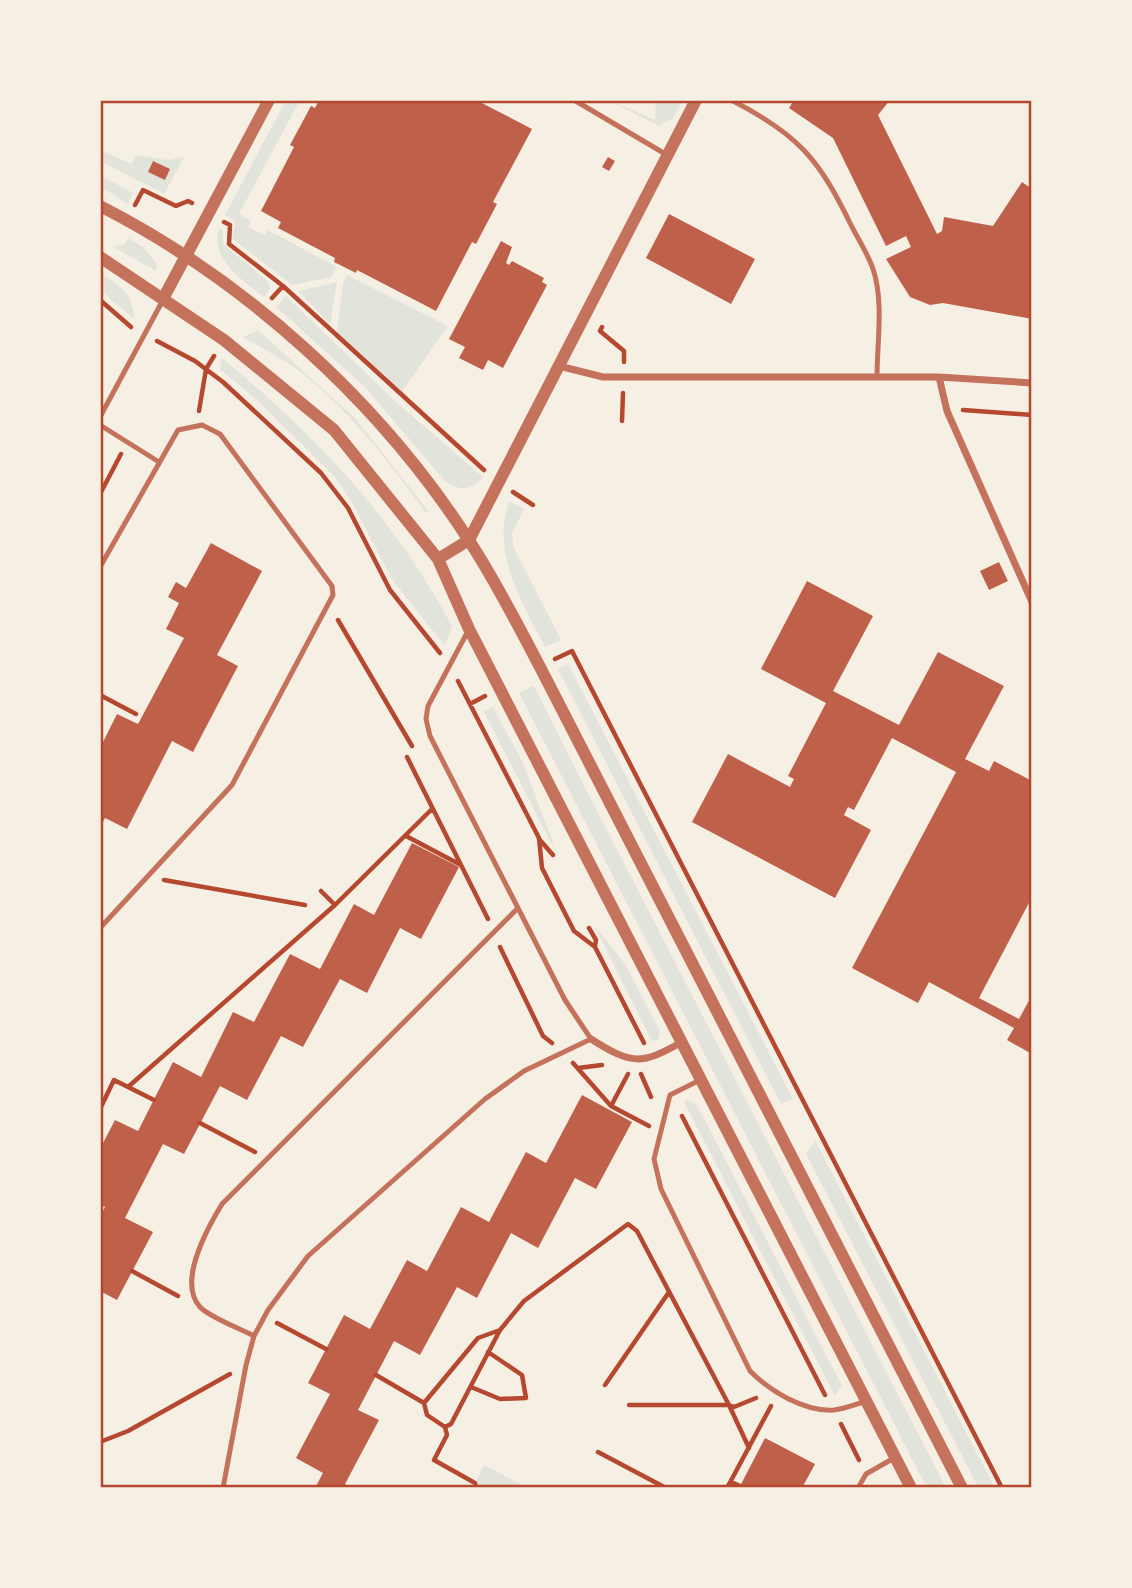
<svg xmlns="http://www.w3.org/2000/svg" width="1132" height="1588" font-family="Ubuntu,sans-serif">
	<rect width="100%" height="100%" fill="#f6efe4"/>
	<path fill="#e2e4dc" d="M286,100h14l-61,114 12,7 -3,6 17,8 3,-5 69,37 -6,10 -39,8 -59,-46 2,-17 -10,-7z
		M608,100l47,20 1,-18 27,-2 -10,18 -14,8z
		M100,150l31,14 6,-9 29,5 18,-3 -20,37 -64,-33z
		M100,175l33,18 -5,11 -28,-18z
		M219,229l4,1v14l46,38 1,7 -6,8c-21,-17 -54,-36 -45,-68z
		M128,238l15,9 14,17 -1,7 -44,-25 11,-1z
		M100,273c19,12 34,20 34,46l-34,-29z
		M347,275l101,51 -46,65 -65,-59 6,-49z
		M337,282l-7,42 -32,-33z
		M286,296l110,106 87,75c-12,15 -26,14 -40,2l-78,-92 -89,-80z
		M258,330l98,89 73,93 -3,1c-35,-48 -72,-97 -118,-135 -19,-16 -43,-28 -65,-41z
		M222,358c95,79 171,158 230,268l-7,20 -54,-68 -38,-74 -18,-27 -76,-75 -39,-33z
		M509,501l15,8 -12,24 2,15 47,92 -16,7c-23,-45 -54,-93 -36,-146z
		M568,664l225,435 -12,5 -223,-435z
		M534,686l41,82 371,720h-19l-408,-795z
		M493,707l30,56 35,93 -74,-144z
		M594,925l31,39 35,67 -2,9 -6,1z
		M687,1100l10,5 145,281 -7,10 -151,-294z
		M815,1140l180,348h-15l-3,-3 -171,-331z
		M484,1465l44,23h-56z"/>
	<path fill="#bf614a" d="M319,100h157l56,29 -39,73 4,2 -21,40 -4,-2 -36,69 -79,-41 -1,3 -22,-11 1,-4 -57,-30 3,-6 -20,-11 33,-64 -4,-2 21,-39 4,2z
		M794,100h96l-12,15 59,119 5,-3 2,-14 49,9 29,-44 10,7v130l-89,-16 -13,2 -20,-8 -24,-38 25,-12 -5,-11 -20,10 -53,-108 -44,-30z
		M608,157l7,4 -6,10 -7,-4z
		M153,161l17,8 -5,11 -17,-8z
		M669,214l86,45 -24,45 -85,-46z
		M501,241l11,6 -6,16 3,2 3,-4 32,17 -2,4 5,3 -44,83 -15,-8 -5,10 -24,-12 6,-11 -16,-8z
		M211,543l51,28 -45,84 21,11 -45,86 -21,-11 -45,88 -22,-11 -5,9v-79l17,-34 21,10 46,-86 -18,-9 13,-26 -11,-6 8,-15 10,6z
		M999,562l9,19 -19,9 -9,-19z
		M807,581l66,35 -40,75 66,34 39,-73 66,34 -39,73 24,12 5,-10 38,20v116l-53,101 40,21 13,-24v59l-25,-14 7,-12 -85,-46 -11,21 -66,-35 104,-196 -64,-34 -38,72 -6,-3 -4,8 27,15 -36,68 -143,-76 36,-68 62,33 4,-8 -6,-3 38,-73 -65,-34z
		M412,843l47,24 -38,72 -21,-11 -33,65 -27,-14 -37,68 -22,-11 -34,64 -27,-14 -36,68 -21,-10 -38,74 28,14 -36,68 -17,-9v-74l5,-10 -5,-3v-55l15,-29 23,11 35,-69 28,15 32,-65 21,10 36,-68 30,15 34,-65 20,11z
		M582,1095l50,27 -36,67 -21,-11 -37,70 -27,-15 -34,65 -20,-11 -37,68 -26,-14 -36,69 21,10 -34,64 7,4h-37l8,-15 -27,-15 34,-64 -22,-11 36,-68 26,14 37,-69 20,11 34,-64 28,15 37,-70 20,11z
		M765,1438l50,26 -13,24h-63z"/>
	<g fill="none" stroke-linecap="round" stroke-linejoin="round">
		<path stroke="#b5482f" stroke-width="4.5" d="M135,205l8,-15 33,16 12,-5 4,2
			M224,222l6,3 -1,19 54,42
			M272,298l11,-12 201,184
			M100,300l31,27
			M602,327l-2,4 24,20v11
			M157,341l38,20 28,21 98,91 27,35 42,82 50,63
			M963,410l69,5
			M199,411l7,-42 8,-13
			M622,421l1,-28
			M513,492l20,13
			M100,494l21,-40
			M338,620l74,126
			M555,659l17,-8 430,837
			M458,681l81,157 3,30 32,63 21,16 49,96
			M100,695l36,19
			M470,704l15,-8
			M407,757l81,162
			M406,836l53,28
			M539,839l14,16
			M164,880l141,25
			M321,891l14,14
			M589,928l7,12 -1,6
			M500,947l43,89 9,7
			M573,1063l38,43 38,20
			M578,1068l24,-3
			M641,1074l10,23
			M128,1087l26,13
			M611,1106l17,-32
			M100,1109l14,-29 14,7 207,-182 97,-96
			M682,1116l143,279
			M200,1123l55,29
			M132,1271l46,25
			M277,1323l49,26
			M376,1375l48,28
			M605,1385l64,-93
			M471,1387l29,12 26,-1 -4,-23 -34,-23
			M629,1405h100l20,43
			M841,1424l18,36
			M445,1427l-18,-12 -3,-12 54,-65 22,-8 24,-29 104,-77 9,7 92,174 5,2 22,-9
			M100,1442l28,-11 102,-57
			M598,1452l68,36
			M731,1482l9,4
			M476,1488l-1,-5 -41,-23 13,-25 -2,-8 6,-3 49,-94
			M727,1488l44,-82"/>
		<path stroke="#c5725c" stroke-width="5" d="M574,100l93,55
			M731,100c67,34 88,59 120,125 7,14 17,29 22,44 11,32 4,74 4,108
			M100,417l63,-117
			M100,425l59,37
			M100,567l78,-137 24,-5 18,9 112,152 1,9 -101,190 -132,143
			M700,1080l-30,15 -16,64 7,30 89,182c20,20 54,41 84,39 11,-1 22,-6 33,-9
			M254,1336c-13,-7 -45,-19 -54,-29 -23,-25 8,-80 22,-103l296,-296
			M223,1488l23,-123 8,-29 14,-26 40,-54 177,-157 39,-28 67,-32 -26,-39 -135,-264 -4,-17 2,-13 40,-75
			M858,1488l8,-14 28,-16"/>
		<path stroke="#c5725c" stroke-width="7" d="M559,366l44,11h336l93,6
			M939,377l8,34 85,191
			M591,1039c41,26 50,26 91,3"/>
		<path stroke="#c5725c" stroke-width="12" d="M100,206c147,75 281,197 370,336 26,40 48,83 70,125l422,821
			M100,257l124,83 110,90 104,129 31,70 442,859
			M164,297l105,-197
			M438,559l31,-19 227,-440"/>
	</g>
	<rect width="1132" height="1588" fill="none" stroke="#f6efe4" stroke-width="203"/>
	<rect x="102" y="102" width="928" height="1384" fill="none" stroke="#b5482f" stroke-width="2.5"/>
</svg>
